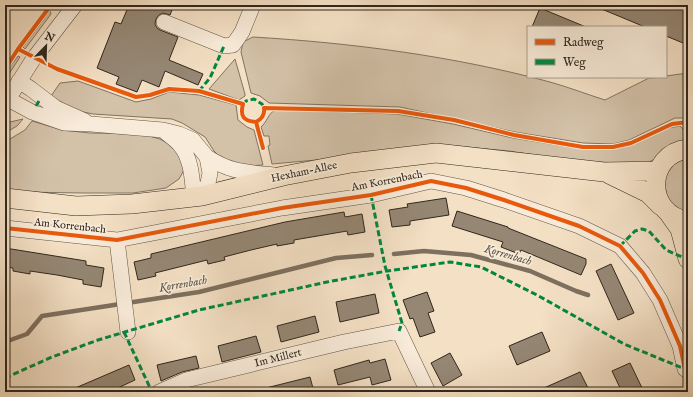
<svg xmlns="http://www.w3.org/2000/svg" width="693" height="397" font-family="'IM FELL English',serif">
	<rect width="100%" height="100%" fill="#f4e0c5"/>
	<filter id="stains"><feTurbulence type="fractalNoise" baseFrequency=".005" numOctaves="4"/><feColorMatrix values="0 0 0 0 .2 0 0 0 0 .09 0 0 0 0 .02 0 0 0 .5 -.17"/></filter>
	<radialGradient id="worn" r=".72"><stop offset=".6" stop-color="#630" stop-opacity="0"/><stop offset="1" stop-color="#630" stop-opacity=".3"/></radialGradient>
	<path fill="#d3c1a8" stroke="#817462" d="M50,11l1,3 -26,35 -2,-2z
		M253,37c100,6 200,19 297,45 18,5 36,12 55,18l44,-22 17,-1v-1l22,-3v45h-13l-46,22 -16,4 -30,-1 -68,-11 -115,-25 -131,-4 -9,-7 -9,-3 -10,-41 2,-10z
		M18,56l2,1 -15,23v-7z
		M235,59l10,35v2l-6,4 -30,-11z
		M78,81l58,21 15,-3 18,-7 30,3 37,10 2,15 9,7 7,3 9,35 -16,1 -25,-7 -8,-8 -9,-14 -23,-14 -10,-4 -79,-5 -19,-4 -23,-14 9,-13z
		M275,110l122,4 56,10 60,14 69,11h32l18,-4 36,-17 12,-2 3,3 2,7 -2,4 -11,6 -15,12 -10,5 -66,-1 -72,-11 -75,-7 -107,15 -55,5 -4,-18 2,-1 -1,-9h-5l-3,-9c6,-5 7,-13 14,-17z
		M23,119l-6,7 -12,7v-6l5,-5z
		M32,121l30,9 28,3 51,1 19,5 16,9 6,9 2,13 -5,9 -13,9 -33,5h-52l-58,-1 -18,-2v-48l20,-12z
		M688,156v57l-14,-6 -10,-15 1,-18 4,-8z"/>
	<g fill="none" stroke-linecap="round" stroke-linejoin="round">
		<path stroke="#7d705f" stroke-width="4.5" d="M394,254l30,-3 47,4 59,16 46,20 12,4
			M5,342l22,-8 15,-18 157,-24 137,-34 36,-3"/>
	</g>
	<path fill="#958774" stroke="#2f271c" d="M129,5h45l-4,10 -7,-2 -4,2 -3,4 -1,5 2,4 3,2 18,7 -9,23 34,14 -5,11 -33,-14 -6,16 -17,-7 -5,12 -21,-8 3,-7 -22,-9 18,-46 6,2z
		M592,5h96v40l-22,-9v-9h-21z
		M540,8l46,19h-54z
		M446,198l3,17 -39,6v4l-18,2 -3,-17 19,-3 -1,-3z
		M457,211l51,16v1l78,31v5l-5,11 -60,-25 -2,4 -18,-7 2,-5 -51,-16z
		M344,212l1,5 17,-3 3,18 -17,3 -1,-4 -53,9v3l-17,3v-2l-26,6 -27,7 1,3 -17,4 -1,-4 -52,13 1,3 -18,4 -4,-18 17,-4v-4l134,-32z
		M5,248l81,13v4l18,3 -3,19 -18,-3v-4l-26,-5 -27,-4v3l-17,-3v-3l-8,-1z
		M611,264l23,49 -16,7 -22,-49z
		M427,292l7,19 -6,2 7,19 -15,5 -7,-19 -3,1 -7,-19z
		M375,294l4,19 -39,9 -4,-20z
		M315,316l4,16 -38,10 -4,-16z
		M542,332l8,19 -33,14 -8,-19z
		M256,336l5,16 -39,10 -4,-16z
		M450,353l12,22 -19,11 -12,-23z
		M196,356l3,12 -17,4 -21,9 -4,-16z
		M385,359l6,21 -19,5 -2,-8 -32,8 -4,-15 35,-10 1,3z
		M630,363l14,29h-22l-10,-21z
		M129,365l6,15 -26,12h-43z
		M580,372l8,16 -8,4h-45z
		M310,377l4,15h-47l-1,-4z"/>
	<g fill="none" stroke-linecap="round" stroke-linejoin="round">
		<defs>
			<path id="minor" d="M164,22l60,24 9,-1 9,-13 11,-27
				M19,81l12,8 25,19 29,13
				M8,99l24,13 32,11 27,1 72,6 16,4 14,6 14,17 3,16 -2,10 -6,13
				M5,104l29,-46 41,-53
				M165,132c5,4 11,8 15,13 12,14 12,35 14,52
				M207,157c25,16 39,15 67,18
				M5,228l112,12 165,-32 89,-13 60,-14 35,7 38,12 75,26 41,20 23,27 17,27 20,46 5,23 3,2
				M117,240l11,92
				M159,392l27,-12 158,-38 55,-11 29,61"/>
			<path id="major" d="M688,149c-43,5 -43,66 0,72
				M609,174l39,19 13,13
				M5,198l71,8 56,-2 70,-8 81,-20 68,-13 85,-10 168,19 54,-1
				M670,215l10,14 8,30"/>
		</defs>
		<use href="#minor" stroke="#605546" stroke-width="16"/>
		<use href="#major" stroke="#2f271c" stroke-width="20"/>
		<use href="#minor" stroke="#f8ebd9" stroke-width="15"/>
		<use href="#major" stroke="#f4e0c5" stroke-width="19"/>
		<path stroke="#00873e" stroke-width="3" stroke-dasharray="6 3" stroke-linecap="butt" d="M73,5l1,1
			M199,91l11,-13 14,-32
			M243,104l3,-3 8,-2 8,5 2,4
			M36,106l3,-5
			M371,195l14,71 17,57 -3,8
			M620,246l15,-15 7,-2 7,2 17,19 16,7
			M124,332l28,60
			M5,378l47,-21 46,-17 101,-30 128,-28 60,-11 63,-9 31,5 56,28 87,49 61,25"/>
		<defs>
			<path id="cycleway" d="M18,49l39,20 79,28 14,-2 19,-6 30,2 44,13c-3,12 0,17 13,18l7,26
				M5,69l13,-20 33,-44
				M256,122c6,-3 9,-7 8,-14l134,3 56,9 60,15 69,12h30l18,-4 41,-19 16,-2
				M5,228l112,12 165,-32 89,-13 60,-14 35,7 38,12 75,26 41,20 23,27 17,27 20,46 5,23 3,2"/>
		</defs>
		<use href="#cycleway" stroke="#f8ebd9" stroke-width="6"/>
		<use href="#cycleway" stroke="#e8590c" stroke-width="4"/>
	</g>
	<g text-anchor="middle" dominant-baseline="central" stroke-width="3.5" stroke-linejoin="round" paint-order="stroke">
		<g font-size="11" fill="#2f271c" stroke="#f8ebd9">
			<text transform="translate(304 172) rotate(-12)">Hexham-Allee</text>
			<text transform="translate(387 181) rotate(-11)">Am Korrenbach</text>
			<text transform="translate(70 226) rotate(6)">Am Korrenbach</text>
			<text transform="translate(278 358) rotate(-14)">Im Millert</text>
		</g>
		<g font-size="12" font-style="italic" fill="#5c5243" stroke="#f8ebd9">
			<text transform="translate(508 255) rotate(16)">Korrenbach</text>
			<text transform="translate(183 284) rotate(-10)">Korrenbach</text>
		</g>
	</g>
	<rect width="693" height="397" fill="none" stroke="#f4e0c5" stroke-width="20"/>
	<rect x="6" y="6" width="681" height="385" fill="none" stroke="#2f271c" stroke-width="2"/>
	<rect x="10" y="10" width="673" height="377" fill="none" stroke="#2f271c"/>
	<rect x="527" y="26" width="140" height="52" fill="#f8ebd9" stroke="#a89d8d"/>
	<rect x="535" y="39" width="20" height="6" fill="#e8590c" stroke="#a89d8d"/>
	<text x="563" y="46" font-size="12" fill="#2f271c">Radweg</text>
	<rect x="535" y="59" width="20" height="6" fill="#00873e" stroke="#a89d8d"/>
	<text x="563" y="66" font-size="12" fill="#2f271c">Weg</text>
	<g transform="translate(46 46) rotate(23)" stroke="#f8ebd9" stroke-width="3" paint-order="stroke">
	<path d="M0-3L7 15L0 10L-7 15Z" fill="#2f271c"/>
	<text y="-6" font-size="11" font-weight="bold" text-anchor="middle" fill="#2f271c">N</text>
	</g>
	<rect width="100%" height="100%" filter="url(#stains)"/>
	<rect width="100%" height="100%" fill="url(#worn)"/>
</svg>
